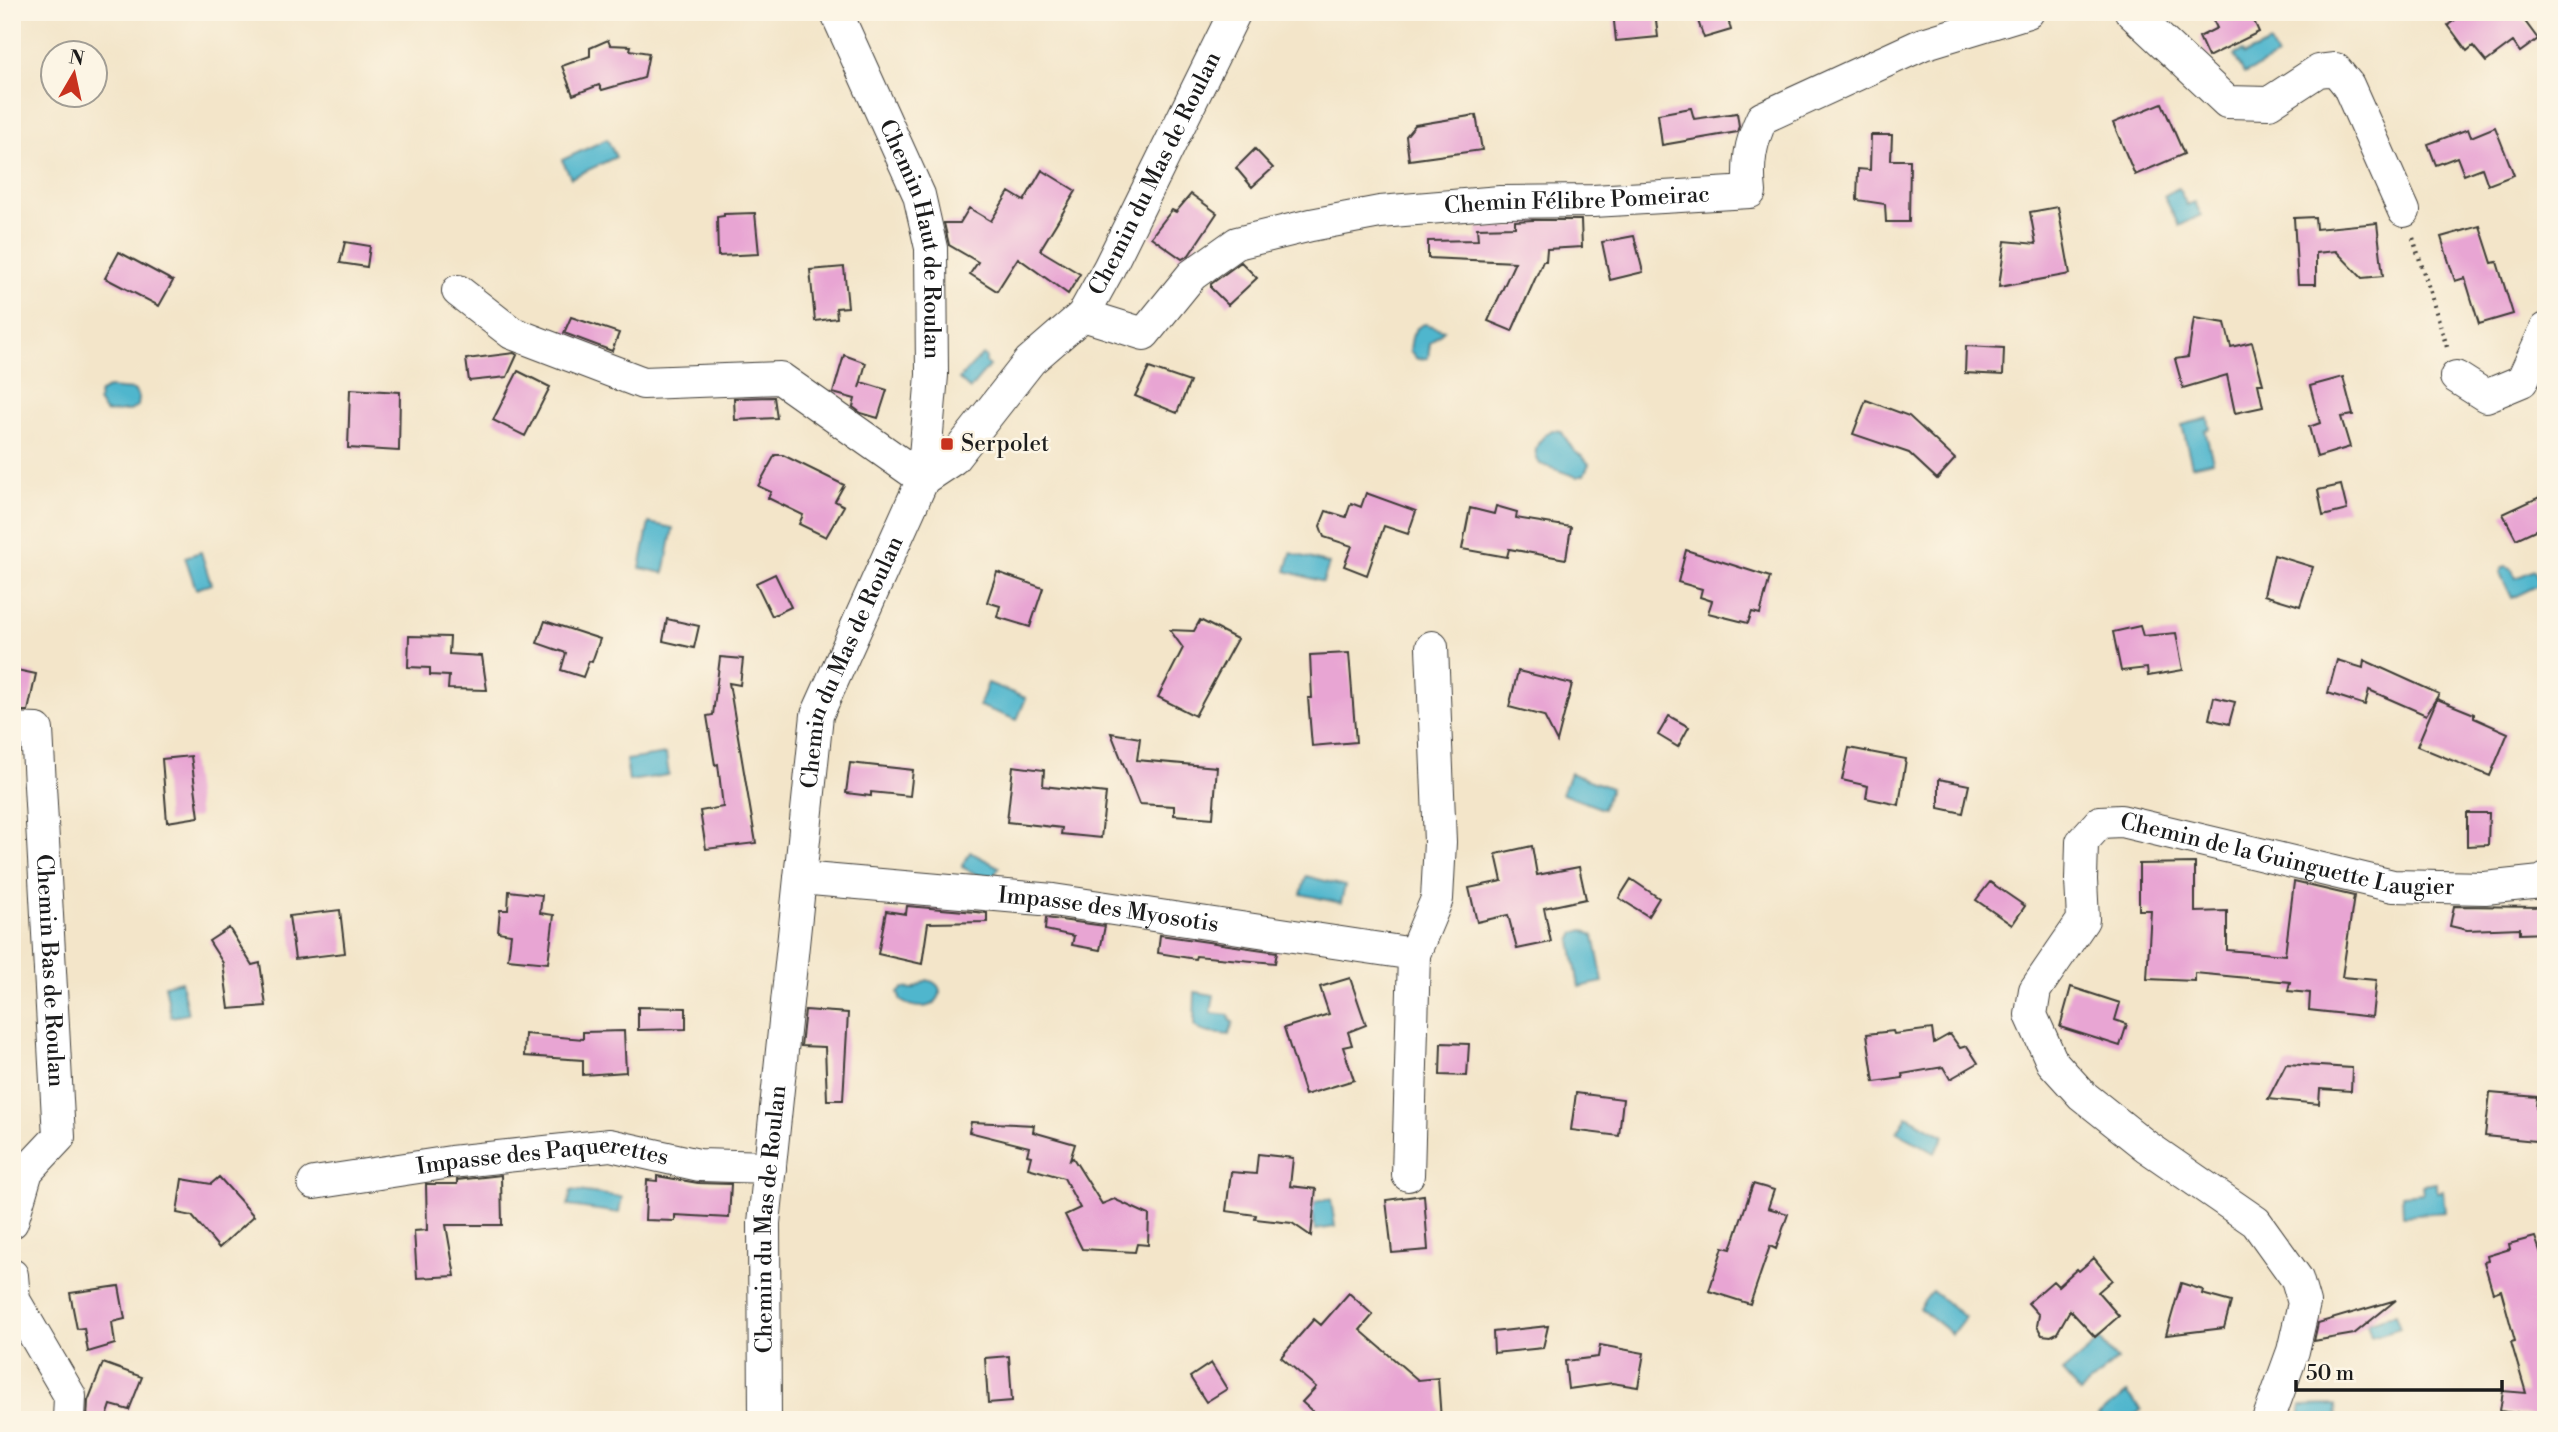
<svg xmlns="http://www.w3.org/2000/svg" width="2558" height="1432" font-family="'Libre Bodoni',serif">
	<rect width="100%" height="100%" fill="#fcf5e5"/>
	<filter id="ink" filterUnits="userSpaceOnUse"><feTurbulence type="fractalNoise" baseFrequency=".0143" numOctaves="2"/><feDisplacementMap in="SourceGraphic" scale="14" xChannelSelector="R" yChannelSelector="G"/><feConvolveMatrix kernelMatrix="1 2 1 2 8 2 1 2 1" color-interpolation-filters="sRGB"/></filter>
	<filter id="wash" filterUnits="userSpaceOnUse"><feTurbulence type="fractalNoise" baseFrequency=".00686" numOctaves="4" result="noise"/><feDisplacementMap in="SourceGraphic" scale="28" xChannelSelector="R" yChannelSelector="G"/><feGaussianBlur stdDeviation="1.57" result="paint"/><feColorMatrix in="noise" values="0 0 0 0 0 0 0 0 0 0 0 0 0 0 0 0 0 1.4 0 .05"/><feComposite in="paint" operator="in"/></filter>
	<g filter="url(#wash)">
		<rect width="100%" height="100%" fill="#f3e5c9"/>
		<path fill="#4fb6cd" stroke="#366974" stroke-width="2" d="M2270,43l7,14 -33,17 -10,-19 8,-4 2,4z
			M607,139l9,18 -45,21 -9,-18z
			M2178,188l9,17 8,-3 6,13 -22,11 -15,-30z
			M1425,324l19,6 -14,13 -2,15 -11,1 -7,-8c1,-11 2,-24 15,-27z
			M982,355l4,1v7l3,3 -19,23 -11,-10z
			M108,388l26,2 5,8 -1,8 -8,5c-8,-1 -17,3 -25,1l-7,-11 2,-9z
			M2208,418l2,11 -5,1 8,31 -21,5 -10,-41z
			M1552,430l9,1 13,20 9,6 6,7 -5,11 -7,2 -37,-13c-10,-14 -1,-25 12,-34z
			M649,523l24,5 -9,45 -24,-5z
			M201,552l10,32 -15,5 -11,-32z
			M1291,553l38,11 -6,18 -37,-11z
			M2506,566l5,2 5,10 18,-8 7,14 -29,14 -12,-25 3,-6z
			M988,683l38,15 -9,22 -38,-14z
			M666,754l3,21 -40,6 -3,-21z
			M1570,773l41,15 -8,21 -41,-15z
			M970,852l29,15 -8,15 -29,-15z
			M1306,876l39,10 -4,17 -40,-9z
			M1583,930l11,6 9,46 -24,5 -8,-46 4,-8z
			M927,980c28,6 7,41 -26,21l-3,-8 5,-5 10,1z
			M181,981l7,33 -17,3 -6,-32z
			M1195,992l19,3 -3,18 18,2 1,6 3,1 -4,13c-12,-2 -27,0 -35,-10z
			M1907,1116l37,20 -9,17 -38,-21z
			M2437,1183v9l6,-1 2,21 -42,3 -1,-20 21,-2 -1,-8z
			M571,1190l51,7 -3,16 -51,-7z
			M1331,1199l4,28 -20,3 -3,-24h2l1,-4z
			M1932,1291l33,26 -13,17 -33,-26z
			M2395,1314l5,14 -29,9 -4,-14z
			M2100,1340l17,20 -37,32 -18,-20z
			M2127,1393l14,17 -12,10h-27l-4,-5z
			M2336,1405l1,15h-36v-14z"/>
		<g id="blocks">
			<path fill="#e8a5d3" d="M1613,12h42l3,25 -42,4z
				M1719,12h7l5,18 -27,8 -7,-20z
				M2209,12h41l9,20 -51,25 -9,-20 18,-9z
				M2466,12h52l20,27 -18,13 -7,-10 -27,20 -13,-16 -6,5 -19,-26z
				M608,40l2,5 21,1 -1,4 19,3 -5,25 -42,12 -3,-5 -26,10 -11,-29 28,-10v-8z
				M2162,103l22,51 -49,21 -22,-52z
				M1691,108l3,11 43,-6 2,13 -2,6 -75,13 -4,-31z
				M1476,115l6,35 -73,10 -3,-24 9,-11z
				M2495,127l19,48 -26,10 -6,-17 -18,7 -7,-18 -21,8 -8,-21 40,-15 3,8z
				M1871,135h21l-1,25h19l-1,62h-23l-1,-18 -28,-4 1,-31 12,1z
				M1255,149l18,19 -21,19 -16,-19z
				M1042,170l34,21 -36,59 40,24 -12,20 -50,-36 -21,33 -27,-17 8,-12 -29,-17 -5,-22h16l9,-15 22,13 18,-29 15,9z
				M1191,194l26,19 -28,42 -7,4 -31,-22 21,-27 4,2z
				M2058,207l12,67 -71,13 6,-46 31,3 -6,-32z
				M755,213l4,41 -41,2 -1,-39 7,-1v-2z
				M2315,217l1,12 61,-6 6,53 -21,2 -26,-27 -20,2v31h-18l-4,-66z
				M1533,220h48l1,27 -35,2 -1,12h-3l-31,70 -24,-10 27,-59 -87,-4v-17l50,-1 -1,-12 38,-1v-6z
				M2480,226l12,37 5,-1 16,52 -34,10 -14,-46 -10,3 -14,-44z
				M1634,236l9,36 -33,8 -8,-38z
				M345,242l25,4 -3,21 -27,-4z
				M119,252l54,29 -14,25 -54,-28z
				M1241,262l16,16 -29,27 -17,-17v-4z
				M844,267l4,40 -12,1 1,10 -22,3 -5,-51z
				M571,317l48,16 -7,18 -48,-18z
				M2194,318l31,5 6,24 21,-5 11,42h-5l5,23 -28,6 -8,-38 -44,13 -8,-29 13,-2z
				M1966,346l38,2 -1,27 -38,-2z
				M514,353l3,2 -10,22 -38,4 -3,-22z
				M844,355l22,8 -7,25 2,-6 26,8 -9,28 -17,-5 -8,-6 2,-8 -22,-6z
				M1149,368l41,14 -13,31 -42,-17z
				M518,371l32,16 -25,49 -32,-16z
				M2343,377l10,38 -12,2 9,30 -33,10 -8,-30 11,-4 -10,-37z
				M350,389l50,3 -1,59 -51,-3z
				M774,397l3,21 -42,2 -1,-22z
				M1866,400l43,16 46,43 -18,20 -28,-26 -56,-19z
				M775,455h8l61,30 -9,16 9,5 -18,31 -27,-13 4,-9 -35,-17 3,-6 -13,-6z
				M2341,485l6,25 -24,6 -5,-26z
				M1366,493l50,18 -8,23 -24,-8 -17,49 -23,-9 8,-20 -28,-9 -4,-11 6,-15 20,6 5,-14 10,4z
				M2546,494v31l-30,14 -13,-25z
				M1496,506l21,6 -1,6 55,9 -5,32 -57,-10 -2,8 -45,-8 8,-41 24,6z
				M1686,550l84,27 -10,37 -8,-2 -4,11 -40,-10 4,-12 -12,-4 2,-8 -24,-7z
				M2274,555l39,12 -13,39 -36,-11z
				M997,572l46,16 -13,39 -33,-10 3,-11 -13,-4z
				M775,574l16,33 -19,9 -16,-33z
				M667,619l32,7 -5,22 -31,-7z
				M1200,620l37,19 -42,77 -37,-19 25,-49 -13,-18 24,1z
				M545,621l55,18 -8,23 -3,-1 -6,16 -22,-7 5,-17 -29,-10z
				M2140,626l3,10 33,-3 7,37 -35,6 -1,-8 -26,3 -8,-39z
				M409,636l41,1 -1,17 33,2 5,34 -39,-1 1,-13 -19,-1v-7l-22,-1z
				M1349,653l7,89 -44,4 -4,-48h4l-2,-43z
				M720,657l23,2 -3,26 -11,-2 27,160 -50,6 -6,-38 23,-4 -5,-43 -3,1 -8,-49 6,-1z
				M2337,660l26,8 1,-8 75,34 -13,21 -57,-25 -4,15 -37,-12z
				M12,669l24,5 -8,37h-16z
				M1518,671l54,13 -15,58 -13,-26 -35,-9z
				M2214,697l21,5 -6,22 -20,-5z
				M2437,699l37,15v4l34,15 -18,43 -73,-30z
				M1669,716l20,11 -11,20 -20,-12z
				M1111,733l29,5 -3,22 80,7 -4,51 -39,-3v-9l-35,-2z
				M1849,748l57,11 -7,46 -33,-7 2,-12 -26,-6z
				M191,756l8,61 -32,5 -5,-63z
				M850,763l63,7 -3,26 -39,-4v4l-25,-3z
				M1013,766l31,4 -1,16 63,7 -5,45 -40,-4 1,-6 -55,-6z
				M1939,779l30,6 -6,28 -24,-5z
				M2467,813h22l-1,32 -21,1z
				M1532,846l5,29 42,-8 7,32 -42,9 7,34 -34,7 -9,-34 -31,7 -8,-34 33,-7 -6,-27z
				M2195,863v49l32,-1v39l58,5 9,-73 60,14 -12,81 34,3 -4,37 -63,-7 1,-17 -22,-2 2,-9 -95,-9v8l-48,-2 4,-69h-12v-46z
				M1631,879l28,19 -11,18 -29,-18z
				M1990,882l35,24 -13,19 -36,-25z
				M509,891l33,4 -2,18 14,2 -6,48 -40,-4 3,-25 -13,-2 2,-22h8z
				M907,906l80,7v9l-59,1 -6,41 -44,-10 8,-43 20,3z
				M2454,906l92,1v26l-26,1v-6l-53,2 -17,-4z
				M340,910l5,43 -50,6 -6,-43z
				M1046,918l59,8 -5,24 -28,-5 2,-9 -29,-6z
				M229,928l23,37 8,-2 6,43 -37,3 -6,-46 -14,-22z
				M1160,935l117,17 -2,11 -79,-7 -1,3 -37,-6z
				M1350,978l16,47 -18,7 4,13 -9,2 11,33 -49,15 -21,-67 45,-14 -9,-27z
				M2071,987l49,16 -5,17 12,4 -7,22 -60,-19z
				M638,1007l48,1v21l-48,1z
				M805,1010l43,3 -5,87h-16l-2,-53 -24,-1z
				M1932,1029l2,14 16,-9 10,14 7,-2 11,17 -28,16 -7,-12 -41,7 1,4 -29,4 -7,-48 26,-3 1,3z
				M624,1031l2,41 -43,3v-15l-59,-4 1,-22 58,5v-7z
				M1441,1043l28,1 -2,32 -27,-1z
				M2286,1064l66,4 -1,23 -31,-2 -1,15 -51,-5z
				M1576,1093l47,6 -4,37 -48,-6z
				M2490,1093l47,4 -1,11 10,1v33l-61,-6z
				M971,1122l63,3 -1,7 42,12 -5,16 3,-2 29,46 12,-5 35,16 -1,30 -11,-1 -2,8 -53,-3 -17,-34 15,-7 -16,-30 -36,-10 3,-12 -4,-1 2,-8 -60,-15z
				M1258,1154l35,4 -3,28 26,3 -5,47 -19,-13 -37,-4 1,-4 -30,-4 5,-39 25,2z
				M501,1175l1,50h-56l9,51 -38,2 -3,-47 13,-1 -1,-46h31v-4z
				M657,1176l41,7 33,1 -2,34 -54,-3v6l-30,-1 2,-40 10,1z
				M219,1177l35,39 -35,32 -27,-32 -15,-3 5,-34 29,5z
				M1753,1184l21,6 -6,18 20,6 -12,35 -6,-3 -20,58 -41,-13 14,-44 8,2z
				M1424,1195l4,55 -36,3 -6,-53z
				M2535,1237l11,31v102l-7,50h-6l-1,-4 -32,-5 3,-20 23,2 -15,-51 4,-1 -14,-51 -8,3 -9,-31 4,-1 -1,-5 23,-7 -1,-5z
				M2094,1258l18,22 -14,12 21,24 -24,21 -25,-27 -13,23 -6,3 -9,-1 -5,-9 2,-11 -11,-12 25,-22 5,5 19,-17 2,2z
				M2181,1283l22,7 -1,4 29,8 -7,26 -58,7z
				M119,1286l6,33 -13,3 3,22 -27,8 -4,-24 -7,1 -7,-36z
				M1349,1293l24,22 -13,15 58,50 20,-2 3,42h-119l-20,-18 14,-15 -35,-30 33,-38 7,6z
				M2396,1300l-42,34 -40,7 4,-18z
				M1548,1326l-5,22 -49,5 -1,-21z
				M1600,1345l44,8 -6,34 -26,-4 -44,6 -3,-28 33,-4z
				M1009,1356l3,45 -24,2 -3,-45z
				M103,1363l39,14 -13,33 -18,-5 -5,15h-19l1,-19z
				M1211,1363l16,26 -21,13 -16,-25z"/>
		</g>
	</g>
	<g filter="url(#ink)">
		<use href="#blocks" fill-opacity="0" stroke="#3c3a36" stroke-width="2"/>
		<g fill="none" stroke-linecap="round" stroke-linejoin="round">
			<defs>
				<g id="minor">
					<path id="s1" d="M836,12l83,183 12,53 1,127 -9,104"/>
					<path d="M2131,12l96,90 42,1 49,-32 17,-2 13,16 56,126"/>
					<path d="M458,291l54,42 131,50 137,-5 143,101"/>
					<path id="s2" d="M1083,315l61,19 48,-59 45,-32 74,-18 69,-13 120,-10 93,-1 157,-9c-3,-27 0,-49 12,-74l161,-74 105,-32"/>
					<path d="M2456,377l30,19 36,-15 24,-52"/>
					<path id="s3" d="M12,729l25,1 22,407 -32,34 -15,51"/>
					<path id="s4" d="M800,878l253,22 361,54 -6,221"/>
					<path d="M1414,954l23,-55 3,-57 -8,-195"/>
					<path id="s5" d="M314,1183l137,-21 159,-17 89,20 71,2"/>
					<path d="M12,1275l2,25 56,96 -1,24"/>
					<path id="s6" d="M765,1420l-1,-197 53,-508 106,-236 30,-20 77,-98 53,-46 26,-47 126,-256"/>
					<path id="s7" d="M2268,1420l25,-69 11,-48 -7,-24 -41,-57 -110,-76 -64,-51 -30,-33 -21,-47 4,-25 48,-70 -2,-40 1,-38 18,-20 21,-1 272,65 92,2 56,-6 5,-3"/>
				</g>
			</defs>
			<use href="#minor" stroke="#3c3a36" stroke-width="34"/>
			<path stroke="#3c3a36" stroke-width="4.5" stroke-dasharray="2 5" stroke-linecap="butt" d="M2413,238l35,112"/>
			<use href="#minor" stroke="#fff" stroke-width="32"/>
		</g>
	</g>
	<rect fill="#c8321e" stroke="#fcf5e5" stroke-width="2.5" x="940" y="437" width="14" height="14" rx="3.5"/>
	<g text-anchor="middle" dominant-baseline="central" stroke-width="5" stroke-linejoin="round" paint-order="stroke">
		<g font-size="23" fill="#1c1c1c" stroke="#fcf5e5">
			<text stroke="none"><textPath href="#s6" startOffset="1356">Chemin du Mas de Roulan</textPath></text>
			<text stroke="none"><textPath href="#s2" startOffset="539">Chemin Félibre Pomeirac</textPath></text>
			<text stroke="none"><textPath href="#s1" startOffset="243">Chemin Haut de Roulan</textPath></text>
			<text stroke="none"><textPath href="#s6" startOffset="768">Chemin du Mas de Roulan</textPath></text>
			<text stroke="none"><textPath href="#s7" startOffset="936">Chemin de la Guinguette Laugier</textPath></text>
			<text stroke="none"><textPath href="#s4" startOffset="310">Impasse des Myosotis</textPath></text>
			<text stroke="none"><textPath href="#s3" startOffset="266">Chemin Bas de Roulan</textPath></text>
			<text stroke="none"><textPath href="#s5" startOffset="231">Impasse des Paquerettes</textPath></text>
			<text stroke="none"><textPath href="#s6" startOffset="201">Chemin du Mas de Roulan</textPath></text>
		</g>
		<g font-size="23" fill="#1c1c1c" stroke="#fcf5e5" text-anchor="start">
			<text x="961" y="444">Serpolet</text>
		</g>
	</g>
	<rect width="2558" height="1432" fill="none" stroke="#fcf5e5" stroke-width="42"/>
	<g transform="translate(74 74) rotate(9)"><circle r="33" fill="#fcf5e5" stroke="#a29e95" stroke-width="2"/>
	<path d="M0-5L12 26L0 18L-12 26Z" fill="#c8321e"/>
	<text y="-10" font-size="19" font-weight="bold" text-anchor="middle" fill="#1c1c1c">N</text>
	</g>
	<path d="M2296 1380v10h206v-10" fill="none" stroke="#1c1c1c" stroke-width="3.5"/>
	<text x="2306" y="1380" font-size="21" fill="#1c1c1c" stroke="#fcf5e5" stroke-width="5" paint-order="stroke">50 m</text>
</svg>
